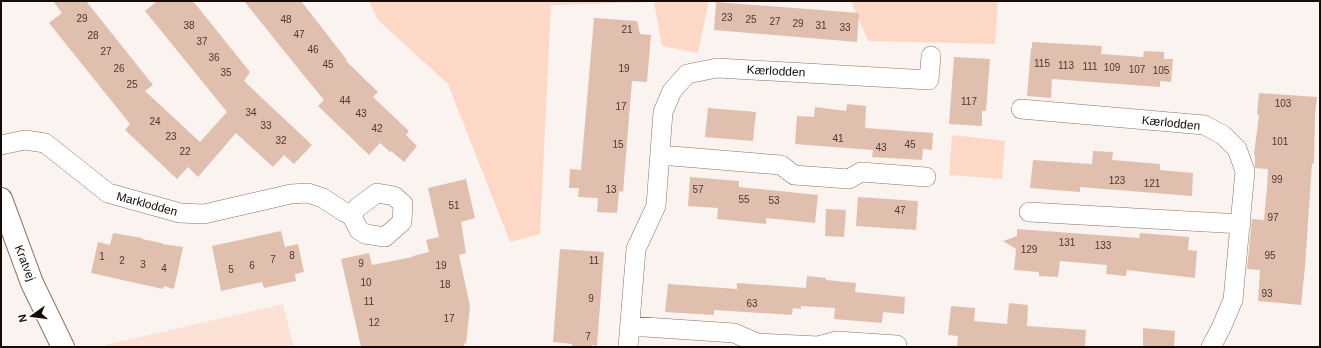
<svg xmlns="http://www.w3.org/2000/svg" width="1321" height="348" font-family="Helvetica,sans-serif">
	<rect width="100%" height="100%" fill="#faf3ef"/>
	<path fill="#fce2d6" d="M283,304l11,43h-189v-2z"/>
	<path fill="#fdd8c6" d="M369,1h340l-11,52 -36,-7 -8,-44 -103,3 -11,229 -30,8 -62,-158 -70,-64z
		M851,1h147l-3,43 -127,-3z
		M952,135l53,6 -3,38 -53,-4z"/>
	<path fill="#e1bfae" d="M53,1h33l67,84 -8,6 55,51 27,-30 -82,-101 12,-10h36l57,71 -6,9 68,64 -18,19 -10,-9 -11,12 -37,-34 -38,44 -10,-10 -11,12 -52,-49 5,-6 -81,-101 13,-10z
		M244,1h57l46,59 -1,1 32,31 -5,5 36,34 -3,4 11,11 -13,16 -13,-11 -1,1 -10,-9 -11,12 -51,-49 6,-6 -19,-23z
		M716,2l143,11 -2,29 -143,-12z
		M594,18l43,3 3,13 11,1 -4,47 -15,-1 -9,111 -4,-1 -2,22 -20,-1 1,-14 -20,-1 1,-9h-10l1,-19 11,1z
		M1032,42l70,4 -1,8 42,3 1,-6 20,1v7h9l-2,23 -11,-1v6l-108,-8 -1,19 -24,-2 4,-48h1z
		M954,57l36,2 -4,52h-4v15l-33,-2z
		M1259,93l58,4 -2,18 -1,49 -2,-1 -7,104 -4,38 -43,-4 2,-31 -13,-1 5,-50 12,1 3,-32 1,-19 -13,-1v-13l-1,-1 5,-39 -2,-1z
		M847,104l19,2 -1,22 68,5 -1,17 -9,-1 -1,11 -50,-3 1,-7 -78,-6 2,-28 17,1 1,-10 31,4z
		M708,108l48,4 -3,29 -48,-4z
		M1093,151l20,1 -1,8 48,4v6l33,3 -1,23 -112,-9v5l-50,-4 3,-28 59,4z
		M690,177l49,4v6l79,8 -3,28 -49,-5v6l-49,-5 1,-11 -30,-2z
		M466,179l9,39 -14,4 5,31 -7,2 11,51 -4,38 -2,-1v4h-103l-20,-88 28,-6 3,12 41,-8v-1l16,-4 -3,-12 13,-3 -11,-49z
		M858,197l60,4 -2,29 -60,-4z
		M826,209l20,1 -2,27 -19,-1z
		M1017,229l122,9 1,-5 49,4 -1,13 9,1 -2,27 -68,-8 -1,6 -20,-2 1,-9 -47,-4 -2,16 -19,-1v-4l-25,-2 2,-21 -13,-8 14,-5z
		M281,231l4,16 13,-3 6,28 -9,2 1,7 -32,7 -2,-6 -41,9 -9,-45z
		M113,233l29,5v1l20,4v1l21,3 -9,42 -10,-3 -1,3 -72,-16 7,-31 12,3z
		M560,249l44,3 -7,94 -5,-1v2h-20v-3l-19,-2z
		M807,276l19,2v2l30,3 -1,9 50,5 -1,17 -21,-2 -1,11 -48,-4 1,-11 -34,-2v3l-8,-1 -1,7 -78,-5v5l-49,-3 3,-28 69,5v-6l69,5z
		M1009,303l19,2 -1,21 59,4 -1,17h-128l1,-11 -10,-1 3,-29 24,2 -1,13 33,3z
		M1143,328l32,3 -1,16h-31z"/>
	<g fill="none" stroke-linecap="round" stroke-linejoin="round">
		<defs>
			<path id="minor" d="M1021,109l183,16 19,10 14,14 8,22 -12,129 -12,28 -10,19
				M1,145l24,-5 20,3 63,50 72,20 24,1 87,-20 17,-1 15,5 21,14 7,3 8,15 6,4 20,3 17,-15 1,-18 -9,-8 -17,-3 -19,14 -7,8
				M660,155l121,10 13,10 55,4 12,-7 65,5
				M1029,212l212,12
				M630,326l104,7 23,10 61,3 19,-5 60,4
				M628,347l8,-98 20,-43 7,-94 9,-21 15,-17 30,-6 212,12 2,-24"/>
			<path id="tertiary" d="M1,199l31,84 31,64"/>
		</defs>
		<use href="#minor" stroke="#907161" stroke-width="20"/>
		<use href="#tertiary" stroke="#907161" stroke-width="24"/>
		<use href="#minor" stroke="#fff" stroke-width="19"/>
		<use href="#tertiary" stroke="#fff" stroke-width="22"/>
	</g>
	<g text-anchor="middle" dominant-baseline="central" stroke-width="3" stroke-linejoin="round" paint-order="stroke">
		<g font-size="10" fill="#493830">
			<text x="727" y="17">23</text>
			<text x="82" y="18">29</text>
			<text x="286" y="19">48</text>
			<text x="751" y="19">25</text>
			<text x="775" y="21">27</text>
			<text x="798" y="23">29</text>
			<text x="189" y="25">38</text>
			<text x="821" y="25">31</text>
			<text x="845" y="27">33</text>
			<text x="627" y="29">21</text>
			<text x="299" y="34">47</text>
			<text x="93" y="35">28</text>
			<text x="202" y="41">37</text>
			<text x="313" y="49">46</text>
			<text x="106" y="51">27</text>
			<text x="214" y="57">36</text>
			<text x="1042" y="63">115</text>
			<text x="328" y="64">45</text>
			<text x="1066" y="65">113</text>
			<text x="1090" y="66">111</text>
			<text x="1112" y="67">109</text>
			<text x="119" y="68">26</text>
			<text x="624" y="68">19</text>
			<text x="1137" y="69">107</text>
			<text x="1161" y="70">105</text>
			<text x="226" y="72">35</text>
			<text x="132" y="84">25</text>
			<text x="345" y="100">44</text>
			<text x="969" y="101">117</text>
			<text x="1283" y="103">103</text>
			<text x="621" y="106">17</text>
			<text x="251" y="112">34</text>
			<text x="361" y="113">43</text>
			<text x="155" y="121">24</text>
			<text x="266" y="125">33</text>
			<text x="377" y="128">42</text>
			<text x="171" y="136">23</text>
			<text x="838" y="138">41</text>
			<text x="281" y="140">32</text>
			<text x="1280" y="141">101</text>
			<text x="618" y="144">15</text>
			<text x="910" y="144">45</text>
			<text x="881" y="147">43</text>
			<text x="185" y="151">22</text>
			<text x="1277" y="179">99</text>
			<text x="1117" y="180">123</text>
			<text x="1152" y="183">121</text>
			<text x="611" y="189">13</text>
			<text x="698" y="189">57</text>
			<text x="744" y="199">55</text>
			<text x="774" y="200">53</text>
			<text x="454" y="205">51</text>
			<text x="900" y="210">47</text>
			<text x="1273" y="217">97</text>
			<text x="1067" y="242">131</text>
			<text x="1103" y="245">133</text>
			<text x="1029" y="249">129</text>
			<text x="292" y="255">8</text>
			<text x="1270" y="255">95</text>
			<text x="102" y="256">1</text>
			<text x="273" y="259">7</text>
			<text x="122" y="260">2</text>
			<text x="594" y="260">11</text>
			<text x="361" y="263">9</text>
			<text x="143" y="264">3</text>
			<text x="252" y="265">6</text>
			<text x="441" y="265">19</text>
			<text x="164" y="268">4</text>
			<text x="231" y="269">5</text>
			<text x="366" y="282">10</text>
			<text x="445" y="284">18</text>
			<text x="1267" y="293">93</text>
			<text x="591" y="298">9</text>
			<text x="369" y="301">11</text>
			<text x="752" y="303">63</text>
			<text x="449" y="318">17</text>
			<text x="374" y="322">12</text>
			<text x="588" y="336">7</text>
		</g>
		<g font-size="12" fill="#160b06" stroke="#fff">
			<text transform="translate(776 71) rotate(3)">Kærlodden</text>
			<text transform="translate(1171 123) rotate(6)">Kærlodden</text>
			<text transform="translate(147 204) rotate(15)">Marklodden</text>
			<text transform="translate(25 263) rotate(69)">Kratvej</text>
		</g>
	</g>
	<rect width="1321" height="348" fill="none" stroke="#160b06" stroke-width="4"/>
	<g transform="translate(32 316) rotate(256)" stroke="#ffffff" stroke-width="3" paint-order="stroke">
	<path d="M0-3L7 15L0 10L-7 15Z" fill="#160b06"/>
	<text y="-6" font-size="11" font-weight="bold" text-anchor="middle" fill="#160b06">N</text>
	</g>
</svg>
